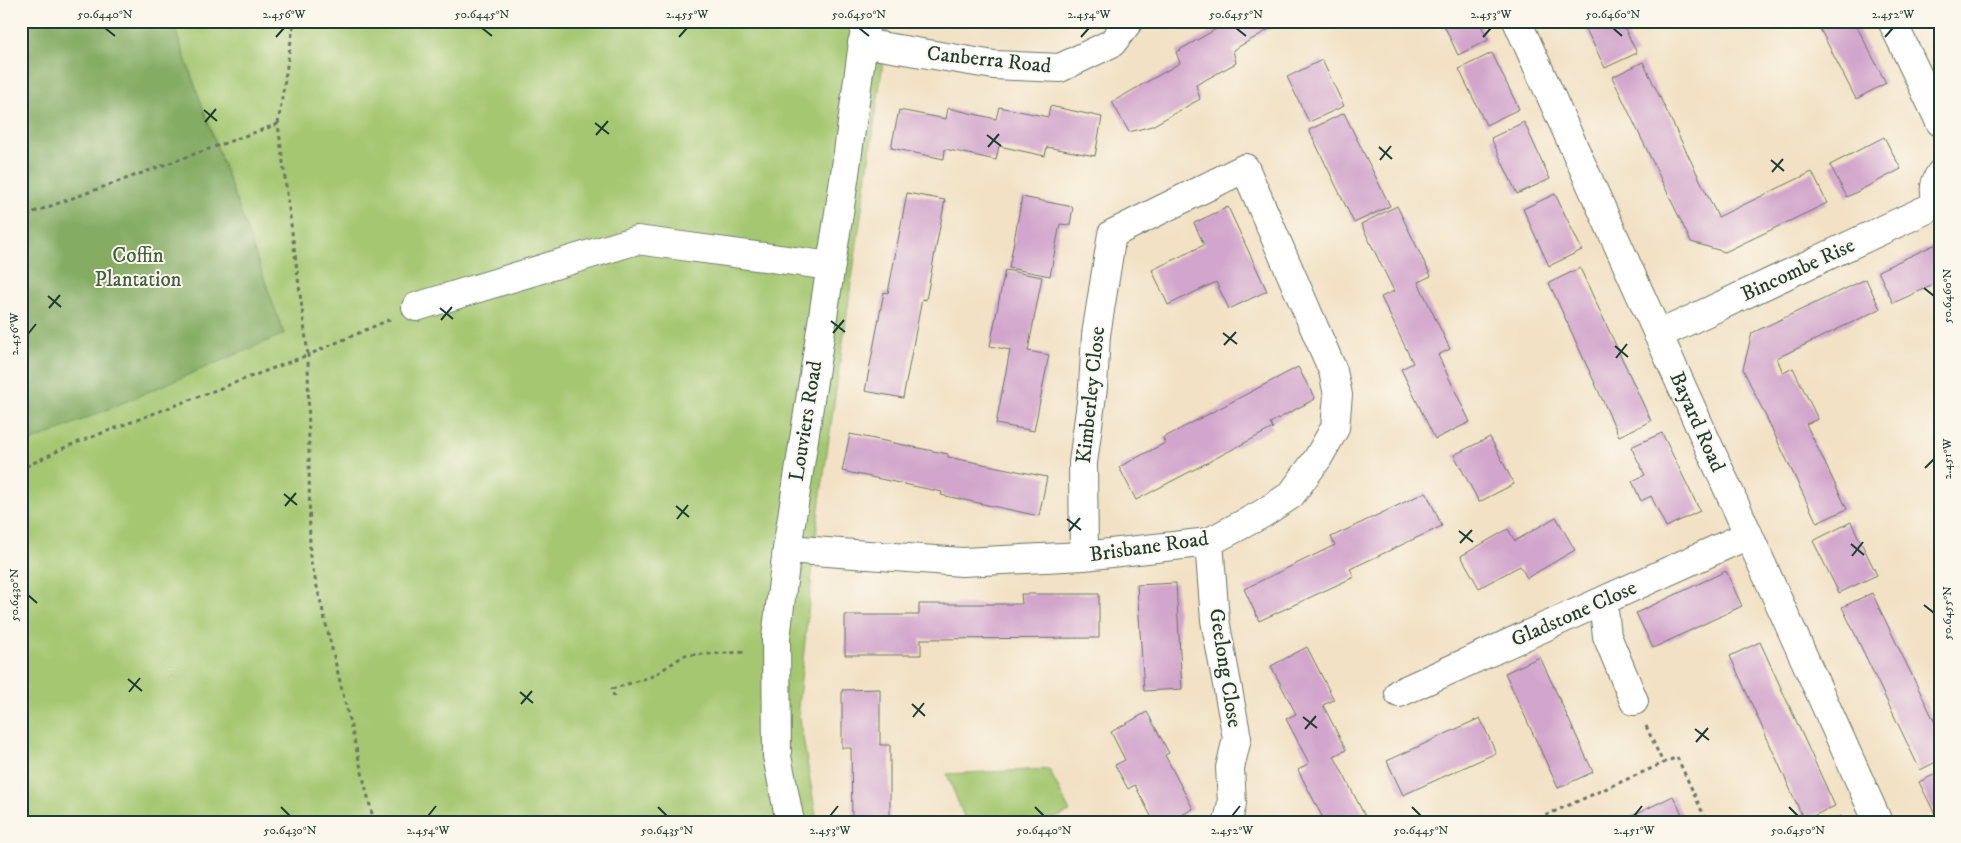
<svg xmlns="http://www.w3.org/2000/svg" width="1961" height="843" font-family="'IM FELL DW Pica',serif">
	<rect width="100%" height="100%" fill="#fbf7ec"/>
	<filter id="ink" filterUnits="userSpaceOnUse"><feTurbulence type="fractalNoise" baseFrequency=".02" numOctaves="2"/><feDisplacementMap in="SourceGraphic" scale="10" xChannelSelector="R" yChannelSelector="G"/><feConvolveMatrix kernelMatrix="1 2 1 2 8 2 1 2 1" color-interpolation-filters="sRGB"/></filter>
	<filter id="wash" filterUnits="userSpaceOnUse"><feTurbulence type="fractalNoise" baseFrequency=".0096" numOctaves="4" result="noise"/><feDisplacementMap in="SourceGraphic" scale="20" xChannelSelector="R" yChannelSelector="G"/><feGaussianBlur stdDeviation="1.12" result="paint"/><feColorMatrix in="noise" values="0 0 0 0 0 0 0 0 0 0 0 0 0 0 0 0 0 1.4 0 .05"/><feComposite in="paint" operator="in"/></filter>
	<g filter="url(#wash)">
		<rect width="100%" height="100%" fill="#f2e1c4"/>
		<path fill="#a5c771" stroke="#628252" d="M21,21h868l-70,487 -21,199 19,115h-796z
			M1049,769l21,43 -25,10h-79l-19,-48z"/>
		<path fill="#84ac63" stroke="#52744c" d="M21,21h151l112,313 -263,112z"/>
		<g id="blocks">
			<path fill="#d2a6cc" d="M1217,21h57l1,5 -42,24 3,13 -40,22 4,14 -48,27 -23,6 -17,-30 68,-39 -4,-11 42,-24z
				M1442,21h37l9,19 -30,15z
				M1582,21h39l16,32 -32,15z
				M1816,21h38l32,62 -30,16z
				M1492,53l27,56 -33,16 -27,-56z
				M1322,60l22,46 -35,16 -22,-45z
				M1643,62l75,155 94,-45 15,31 -102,49 -34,-10 -79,-165z
				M1050,106l52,11 -7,39 -48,-9 -2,9 -46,-10 -3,14 -51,-11 -1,10 -53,-11 8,-38 47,9 2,-11 48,11 3,-12 49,10z
				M1344,113l46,93 -36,17 -45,-93z
				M1524,122l26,57 -33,15 -26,-56z
				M1884,137l17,32 -54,28 -17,-32z
				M907,193l38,7 -19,100 -4,-1 -19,99 -38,-7 19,-99 4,1z
				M1555,194l27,56 -33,16 -26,-57z
				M1022,197l51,10 -3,18 -10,-1 -10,52 -41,-8z
				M1397,206l34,70 -13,6 32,67 -12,6 32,67 -35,17 -34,-70 12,-6 -32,-66 13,-6 -33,-67z
				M1228,207l39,84 -38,18 -13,-27 -48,23 -16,-35 52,-25 -10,-22z
				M1934,245l6,12v25l-47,21 -15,-32z
				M1580,268l71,153 -32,15 -70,-153z
				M1005,270l37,7 -14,74 21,4 -15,76 -38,-7 14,-74 -20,-4z
				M1866,279l14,30 -103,49 6,15 10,-5 25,51 -12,5 41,85 -30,14 -74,-154 9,-36z
				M1298,367l17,32 -45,24 3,5 -137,72 -17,-33 46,-24 -2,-5z
				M1662,433l38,78 -34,16 -15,-31 -10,5 -9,-20 13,-6 -14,-28z
				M850,434l98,20v3l99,20 -8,39 -98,-21 1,-3 -100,-21z
				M1490,437l24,47 -35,18 -25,-47z
				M1426,492l16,34 -92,43 4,8 -95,44 -15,-32 91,-44 -4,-8z
				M1556,517l19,33 -48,28 -7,-12 -41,22 -18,-32 47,-27 7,12z
				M1851,522l26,53 -38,18 -26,-52z
				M1726,571l16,35 -89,42 -17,-35z
				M1176,583l6,106 -38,2 -7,-106z
				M1872,593l68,140v27l-20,10 -78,-163z
				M1021,594h78v44l-178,1v16h-76v-40h74v-11h103z
				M1760,642l75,164 -31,14 -74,-164z
				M1307,647l27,53 -11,5 23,45 -12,6 34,66h-43l-27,-52 11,-7 -23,-44 10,-5 -25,-48z
				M1540,657l53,115 -35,16 -53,-115z
				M880,689v56h10v77h-38l-1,-74h-9v-58z
				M1147,712l22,41 -4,2 28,54 -24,13h-15l-19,-37 -7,4 -13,-24 10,-5 -14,-28z
				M1480,718l16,35 -93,42 -16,-34z
				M1940,772v50h-1l-20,-40z
				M1673,796l13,26h-66z
				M1841,816l3,6h-16z"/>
		</g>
	</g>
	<g filter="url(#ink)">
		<use href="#blocks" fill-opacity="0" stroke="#697666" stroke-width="1"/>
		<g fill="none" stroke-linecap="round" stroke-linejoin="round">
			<defs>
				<path id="minor" d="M1517,21l361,801
					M1892,21l48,101
					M862,43l132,22 66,3 52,-25 17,-22
					M1940,174c-7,10 -7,22 0,32
					M416,307l221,-67 194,26
					M1658,335l280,-131
					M1209,542l6,78 22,118 -7,30 2,35 -4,19
					M787,549l175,13 122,-6 125,-14 53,-28 29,-19 27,-37 17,-30 3,-33 -5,-24 -88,-203 -133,66 -16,101 -3,52 -10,76 1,93
					M1603,601l4,35 27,65
					M1399,693l349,-158
					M790,822l-13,-66 -1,-118 11,-89 58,-375 21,-153"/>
			</defs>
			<use href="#minor" stroke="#697666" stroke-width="30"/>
			<path stroke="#697666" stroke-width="3" stroke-dasharray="4 4" stroke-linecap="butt" d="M278,124l16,-103
				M21,222l13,-10 244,-88 30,231 -240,91 -47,23
				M614,697l-2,-8 41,-13 32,-21 62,-3
				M1646,726l17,37
				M374,822l-64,-264 -2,-203 83,-36
				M1531,822l146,-65 30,65"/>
			<use href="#minor" stroke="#fff" stroke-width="28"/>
		</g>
	</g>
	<path fill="none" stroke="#1f3d34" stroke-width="2" d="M105,28l10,8M482,28l10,8M859,28l10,8M1236,28l10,8M1613,28l9,8M276,37l8,-9M679,37l8,-9M1081,37l8,-9M1483,37l8,-9M1885,37l8,-9M204,110l13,11M205,122l11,-13M595,123l14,11M596,135l12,-14M987,135l14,11M988,147l11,-13M1379,147l13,12M1380,160l11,-14M1771,160l13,11M1772,172l11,-13M1924,288l10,8M48,296l13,11M49,308l11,-13M440,308l13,11M441,320l11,-13M831,321l14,11M833,333l11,-13M1223,333l14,11M28,334l8,-10M1224,345l12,-13M1615,346l13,11M1616,358l11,-14M1925,468l9,-9M284,494l13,11M285,506l11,-13M676,506l13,11M677,519l11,-14M1067,519l14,11M1069,531l11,-13M1459,531l14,11M1460,543l12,-13M1851,544l13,11M1852,556l11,-14M28,595l9,8M1924,605l10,8M128,679l14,12M129,692l11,-14M520,692l13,11M521,704l11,-13M912,704l13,12M913,717l11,-14M1303,717l14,11M1305,729l11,-13M1695,729l14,11M1696,742l12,-14M281,807l9,9M658,807l9,9M1035,807l9,9M1412,807l9,9M1789,807l9,9M428,816l8,-10M830,816l8,-10M1232,816l8,-10M1634,816l8,-10"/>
	<g text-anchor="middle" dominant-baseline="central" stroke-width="4" stroke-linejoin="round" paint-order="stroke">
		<g font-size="21" fill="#1f3d34" stroke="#fbf7ec">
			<text transform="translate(989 60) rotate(6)">Canberra Road</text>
			<text transform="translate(1798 270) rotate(-25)">Bincombe Rise</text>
			<text transform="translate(1091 395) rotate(-84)">Kimberley Close</text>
			<text transform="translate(806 421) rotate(-81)">Louviers Road</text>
			<text transform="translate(1697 422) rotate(66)">Bayard Road</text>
			<text transform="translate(1149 547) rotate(-8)">Brisbane Road</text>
			<text transform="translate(1574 614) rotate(-24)">Gladstone Close</text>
			<text transform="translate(1225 668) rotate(81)">Geelong Close</text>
		</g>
		<g font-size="21" fill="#406043" stroke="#fbf7ec">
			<text x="138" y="256">Coffin<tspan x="138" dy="24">Plantation</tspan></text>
		</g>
	</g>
	<rect width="1961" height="843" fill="none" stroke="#fbf7ec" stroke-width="55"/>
	<rect x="28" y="28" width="1906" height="788" fill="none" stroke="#1f3d34" stroke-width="2"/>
	<g font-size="12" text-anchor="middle" fill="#1f3d34">
		<text x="105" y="18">50.6440°N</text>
		<text x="284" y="18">2.456°W</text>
		<text x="482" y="18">50.6445°N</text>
		<text x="687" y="18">2.455°W</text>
		<text x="859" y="18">50.6450°N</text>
		<text x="1089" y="18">2.454°W</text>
		<text x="1236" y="18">50.6455°N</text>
		<text x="1491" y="18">2.453°W</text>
		<text x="1613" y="18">50.6460°N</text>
		<text x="1893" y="18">2.452°W</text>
		<text transform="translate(1947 296) rotate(-90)" y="4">50.6460°N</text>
		<text transform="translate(14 334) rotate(-90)" y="4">2.456°W</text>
		<text transform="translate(1947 459) rotate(-90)" y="4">2.451°W</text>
		<text transform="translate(14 595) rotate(-90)" y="4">50.6430°N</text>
		<text transform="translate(1947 613) rotate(-90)" y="4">50.6455°N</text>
		<text x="290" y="834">50.6430°N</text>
		<text x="428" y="834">2.454°W</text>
		<text x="667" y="834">50.6435°N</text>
		<text x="830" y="834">2.453°W</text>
		<text x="1044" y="834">50.6440°N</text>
		<text x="1232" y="834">2.452°W</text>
		<text x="1421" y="834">50.6445°N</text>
		<text x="1634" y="834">2.451°W</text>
		<text x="1798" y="834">50.6450°N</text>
	</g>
</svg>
